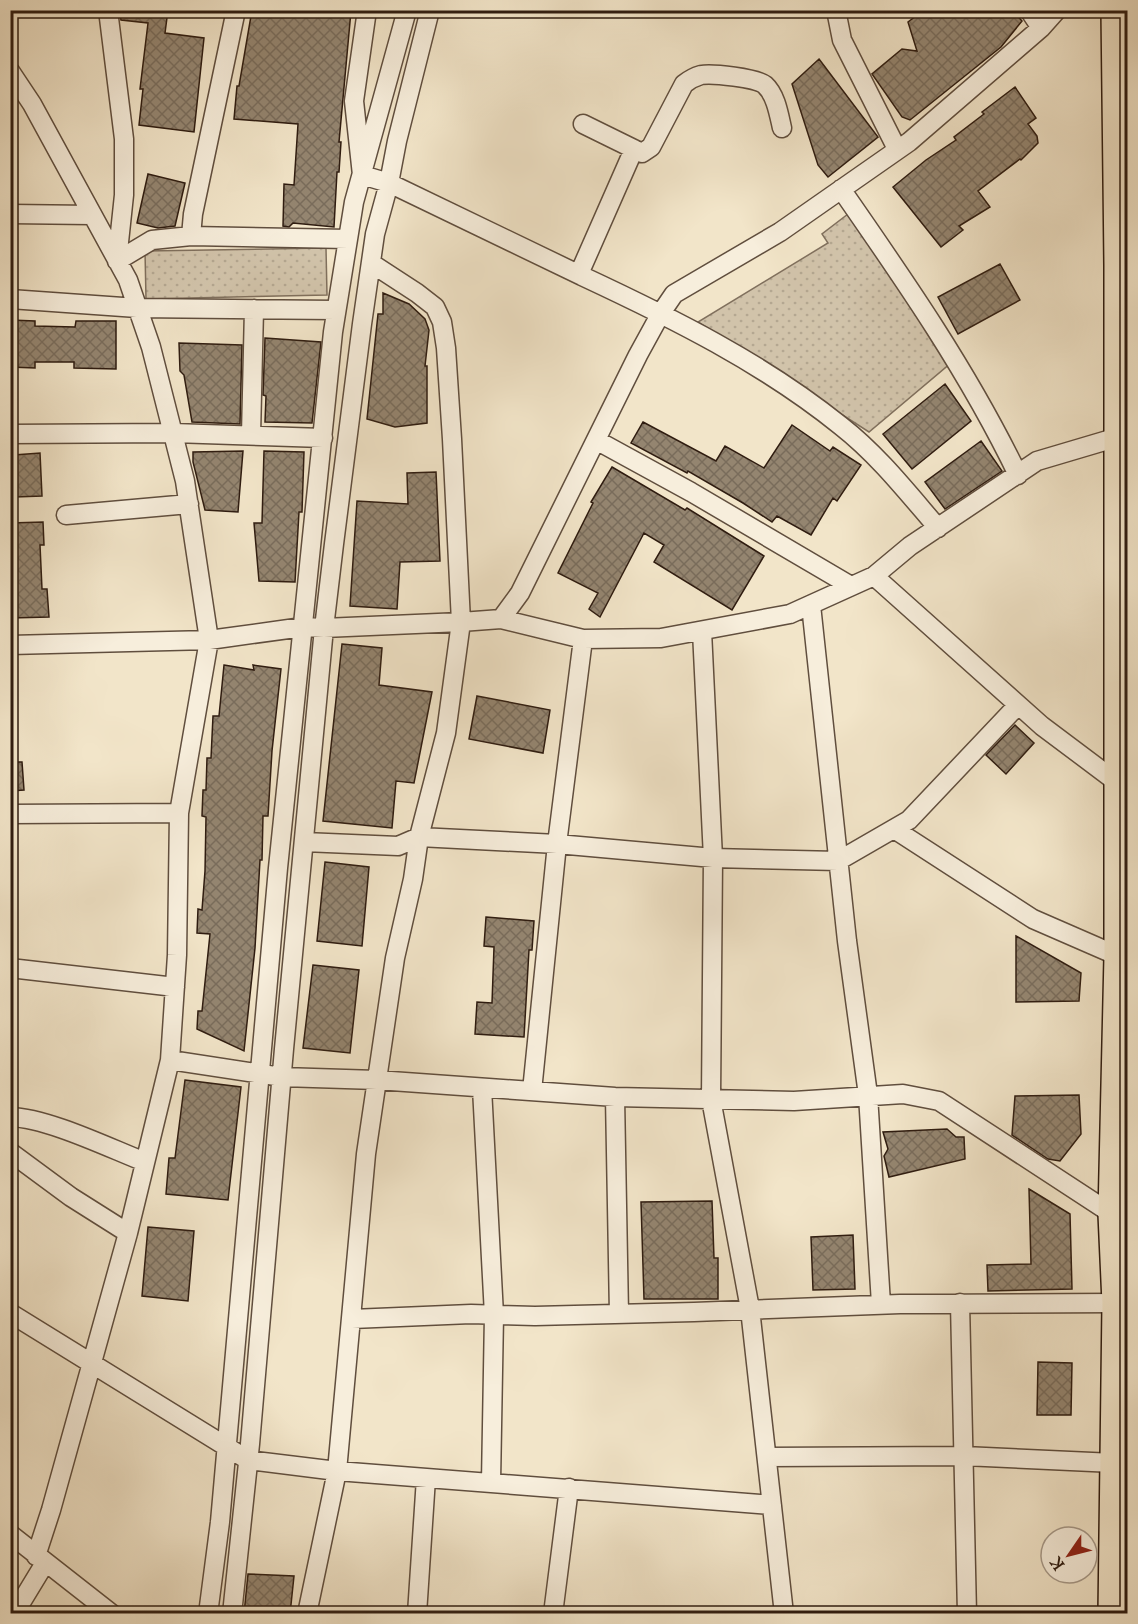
<svg xmlns="http://www.w3.org/2000/svg" width="1138" height="1624" font-family="'Sorts Mill Goudy',serif">
	<defs>
		<pattern id="green-dots" width="8" height="8" patternUnits="userSpaceOnUse" patternTransform="scale(1.5)"><rect width="8" height="8" fill="#d1c3aa"/><path d="M2 2h.1M6 6h.1" fill="none" stroke="#b4a791" stroke-width="1.8" stroke-linecap="round"/></pattern>
		<pattern id="building-cross-hatch" width="8" height="8" patternUnits="userSpaceOnUse" patternTransform="scale(1.5)"><rect width="8" height="8" fill="#948570"/><path d="M0 0l8 8M0 8l8-8" fill="none" stroke="#796c5b"/></pattern>
	</defs>
	<rect width="100%" height="100%" fill="#f2e5c9"/>
	<filter id="stains"><feTurbulence type="fractalNoise" baseFrequency=".00333" numOctaves="4"/><feColorMatrix values="0 0 0 0 .2 0 0 0 0 .09 0 0 0 0 .02 0 0 0 .5 -.17"/></filter>
	<radialGradient id="worn" r=".72"><stop offset=".6" stop-color="#630" stop-opacity="0"/><stop offset="1" stop-color="#630" stop-opacity=".3"/></radialGradient>
	<path fill="url(#green-dots)" stroke="#80705d" stroke-width="1.5" d="M848,214l104,148 -83,70 -171,-110 130,-79 -6,-9z
		M326,248l1,47 -181,4 -1,-48z"/>
	<path fill="url(#building-cross-hatch)" stroke="#2f1c10" stroke-width="1.5" d="M119,10h49l-3,23 39,5 -10,94 -55,-7 4,-36h-3l8,-66 -27,-3z
		M252,10l99,1 -12,131h2l-2,30h-2l-3,55 -41,-4 -4,4 -6,-1 1,-42 10,1 4,-61 -64,-5 3,-33h2z
		M924,10h88l10,11 -21,26 -91,73 -8,-3 -30,-43 30,-25 15,2 -9,-29z
		M819,59l59,78 -50,40 -10,-12 -26,-81z
		M1015,87l21,31 -8,6 9,12 1,7 -17,17 -1,-1 -42,32 12,16 -31,19 4,4 -22,17 -48,-60 33,-27 30,-20 -2,-3 30,-23 -2,-2z
		M148,174l37,9 -10,43 -17,2 -21,-5z
		M1000,264l20,36 -62,34 -20,-37z
		M383,293l26,11 16,15 4,11 -4,36h2v57l-32,4 -28,-8 11,-105h5z
		M10,320l25,1v5l40,1 1,-6h40v48l-42,-1v-6h-39v6l-25,-1z
		M265,338l56,4 -9,81 -47,-1 1,-26 -3,-1z
		M179,343l63,2 -2,79 -48,-2 -8,-47 -4,-4z
		M945,384l26,37 -59,48 -29,-35z
		M643,422l73,39 9,-15 39,22 28,-43 38,26 3,-4 28,18 -24,36 -4,-3 -22,37 -34,-19 -5,6 -29,-19 -55,-32 -1,2 -56,-30z
		M981,441l21,30 -57,38 -20,-27z
		M243,451l-5,61 -33,-2 -12,-48v-10z
		M264,451l40,1 -2,60h-3l-4,70 -36,-1 -5,-58h8z
		M40,453l2,43 -27,1 -1,-42z
		M612,467l73,43 2,-2 77,48 -32,54 -78,-48 10,-17 -20,-12 -44,84 -11,-8 9,-16 -40,-20 35,-70 -2,-1z
		M436,472l4,89 -40,1 -3,47 -47,-3 7,-105 51,3 -1,-31z
		M43,522l1,23h-4l2,44h5l2,28 -39,1v-95z
		M342,644l40,4 -3,37 53,7 -18,91 -18,-2 -4,47 -69,-7z
		M224,665l30,5 -1,-5 28,4 -9,82 -4,65h-5l-1,44h-2l-5,88 -11,103 -47,-22 1,-18h4l8,-77 -13,-1 1,-24 4,1 3,-39 1,-54 -4,-1 1,-26h3l1,-32h4l2,-42h6z
		M477,696l73,14 -7,43 -74,-14z
		M1015,725l19,18 -28,31 -20,-19z
		M10,762h12l2,28 -14,1z
		M325,862l44,5 -7,79 -45,-5z
		M486,917l48,4 -2,29h-3l-5,87 -49,-3 2,-32 15,1 2,-56 -10,-1z
		M1016,936l65,37 -2,28 -63,1z
		M313,965l46,5 -9,83 -47,-5z
		M185,1080l56,7 -13,113 -62,-6 3,-36h6z
		M1079,1095l2,39 -21,27 -12,-2 -36,-24 3,-39z
		M947,1129l9,8h8l1,22 -76,18 -5,-21 4,-7 -5,-17z
		M1029,1189l41,25 2,75 -84,2 -1,-26 44,-1z
		M712,1201l2,57h4v41h-74l-3,-97z
		M148,1227l46,4 -6,70 -46,-5z
		M853,1235l2,54 -42,1 -2,-53z
		M1038,1362l34,1 -1,52h-34z
		M248,1574l46,2 -4,38h-46z"/>
	<g fill="none" stroke-linecap="round" stroke-linejoin="round">
		<defs>
			<path id="minor" d="M108,10l16,129v56l-7,66
				M367,10l-13,91 8,74 27,8c65,31 129,62 193,93 90,42 181,87 259,150 37,29 66,66 97,102
				M836,10l6,30 55,109
				M1029,10l12,18
				M10,71l22,33 96,176 23,67 34,134 24,159 -30,173 -2,142 -7,105 -42,173 -77,277 -15,46
				M583,124l59,29 9,-6 33,-63c5,-4 10,-7 17,-9 11,-2 56,3 64,10 11,10 14,30 17,43
				M841,189c64,92 128,184 177,286
				M10,214l82,1
				M191,236l2,-22 43,-204
				M117,261l35,-21 39,-4 157,3
				M579,274l55,-125
				M10,299l127,9 199,2
				M10,434l163,-1 150,5
				M251,435l3,-126
				M596,440l95,52 160,94
				M66,515l123,-11
				M874,576l168,150 76,57
				M811,605l36,336 21,154 13,209
				M501,619l82,20 78,-1 129,-24 84,-38 36,-30 127,-85 81,-24
				M702,631l11,227 -2,241 39,210 34,305
				M10,645l199,-5 94,-13 21,1 137,-6 -9,-183 -6,-91 -4,-26 -7,-15 -18,-14 -46,-30
				M10,814l169,-1
				M894,829l139,90 85,37
				M304,842l94,4 21,-9 138,7 156,14 125,3 71,-41 109,-115
				M10,968l165,19
				M170,1060l112,17 95,3 238,17 179,4 109,-7 36,7 173,113
				M482,1088l12,227 -3,167
				M532,1091l25,-247 26,-205
				M615,1097l4,217
				M10,1117c38,1 99,31 135,45
				M10,1152l61,45 57,36
				M960,1303l7,311
				M10,1313l238,147 89,11 435,34
				M352,1319l119,-5 64,2 159,-4 206,-8 216,-1
				M767,1457l197,-1 150,7
				M10,1534l102,80
				M14,1614l31,-51
				M208,1614l12,-92 58,-654 55,-536 21,-130 53,-192
				M232,1614l18,-170 34,-395 40,-421 10,-84 28,-220 13,-90 14,-51 8,-42 33,-131
				M307,1614l30,-143 29,-317 29,-196 18,-79 6,-42 27,-104 15,-111 40,-3 19,-26 118,-238 23,-42 13,-19 106,-62 129,-90 132,-114 16,-18
				M417,1614l9,-136
				M553,1614l16,-126"/>
			<path id="highway" d="M1112,1614l4,-311 -4,-89 6,-258v-691l-3,-255"/>
		</defs>
		<use href="#minor" stroke="#604e3e" stroke-width="21"/>
		<use href="#highway" stroke="#2f1c10" stroke-width="30"/>
		<use href="#minor" stroke="#f7eedc" stroke-width="18"/>
		<use href="#highway" stroke="#f2e5c9" stroke-width="27"/>
	</g>
	<rect width="1138" height="1624" fill="none" stroke="#f2e5c9" stroke-width="36"/>
	<rect x="12" y="12" width="1114" height="1600" fill="none" stroke="#2f1c10" stroke-width="3"/>
	<rect x="18" y="18" width="1102" height="1588" fill="none" stroke="#2f1c10" stroke-width="1.5"/>
	<g transform="translate(1069 1555) rotate(235)"><circle r="28" fill="#f7eedc" stroke="#a79a8a" stroke-width="1.5"/>
	<path d="M0-4.5L10 22L0 15L-10 22Z" fill="#8f2418"/>
	<text y="-9" font-size="16" font-weight="bold" text-anchor="middle" fill="#2f1c10">K</text>
	</g>
	<rect width="100%" height="100%" filter="url(#stains)"/>
	<rect width="100%" height="100%" fill="url(#worn)"/>
</svg>
